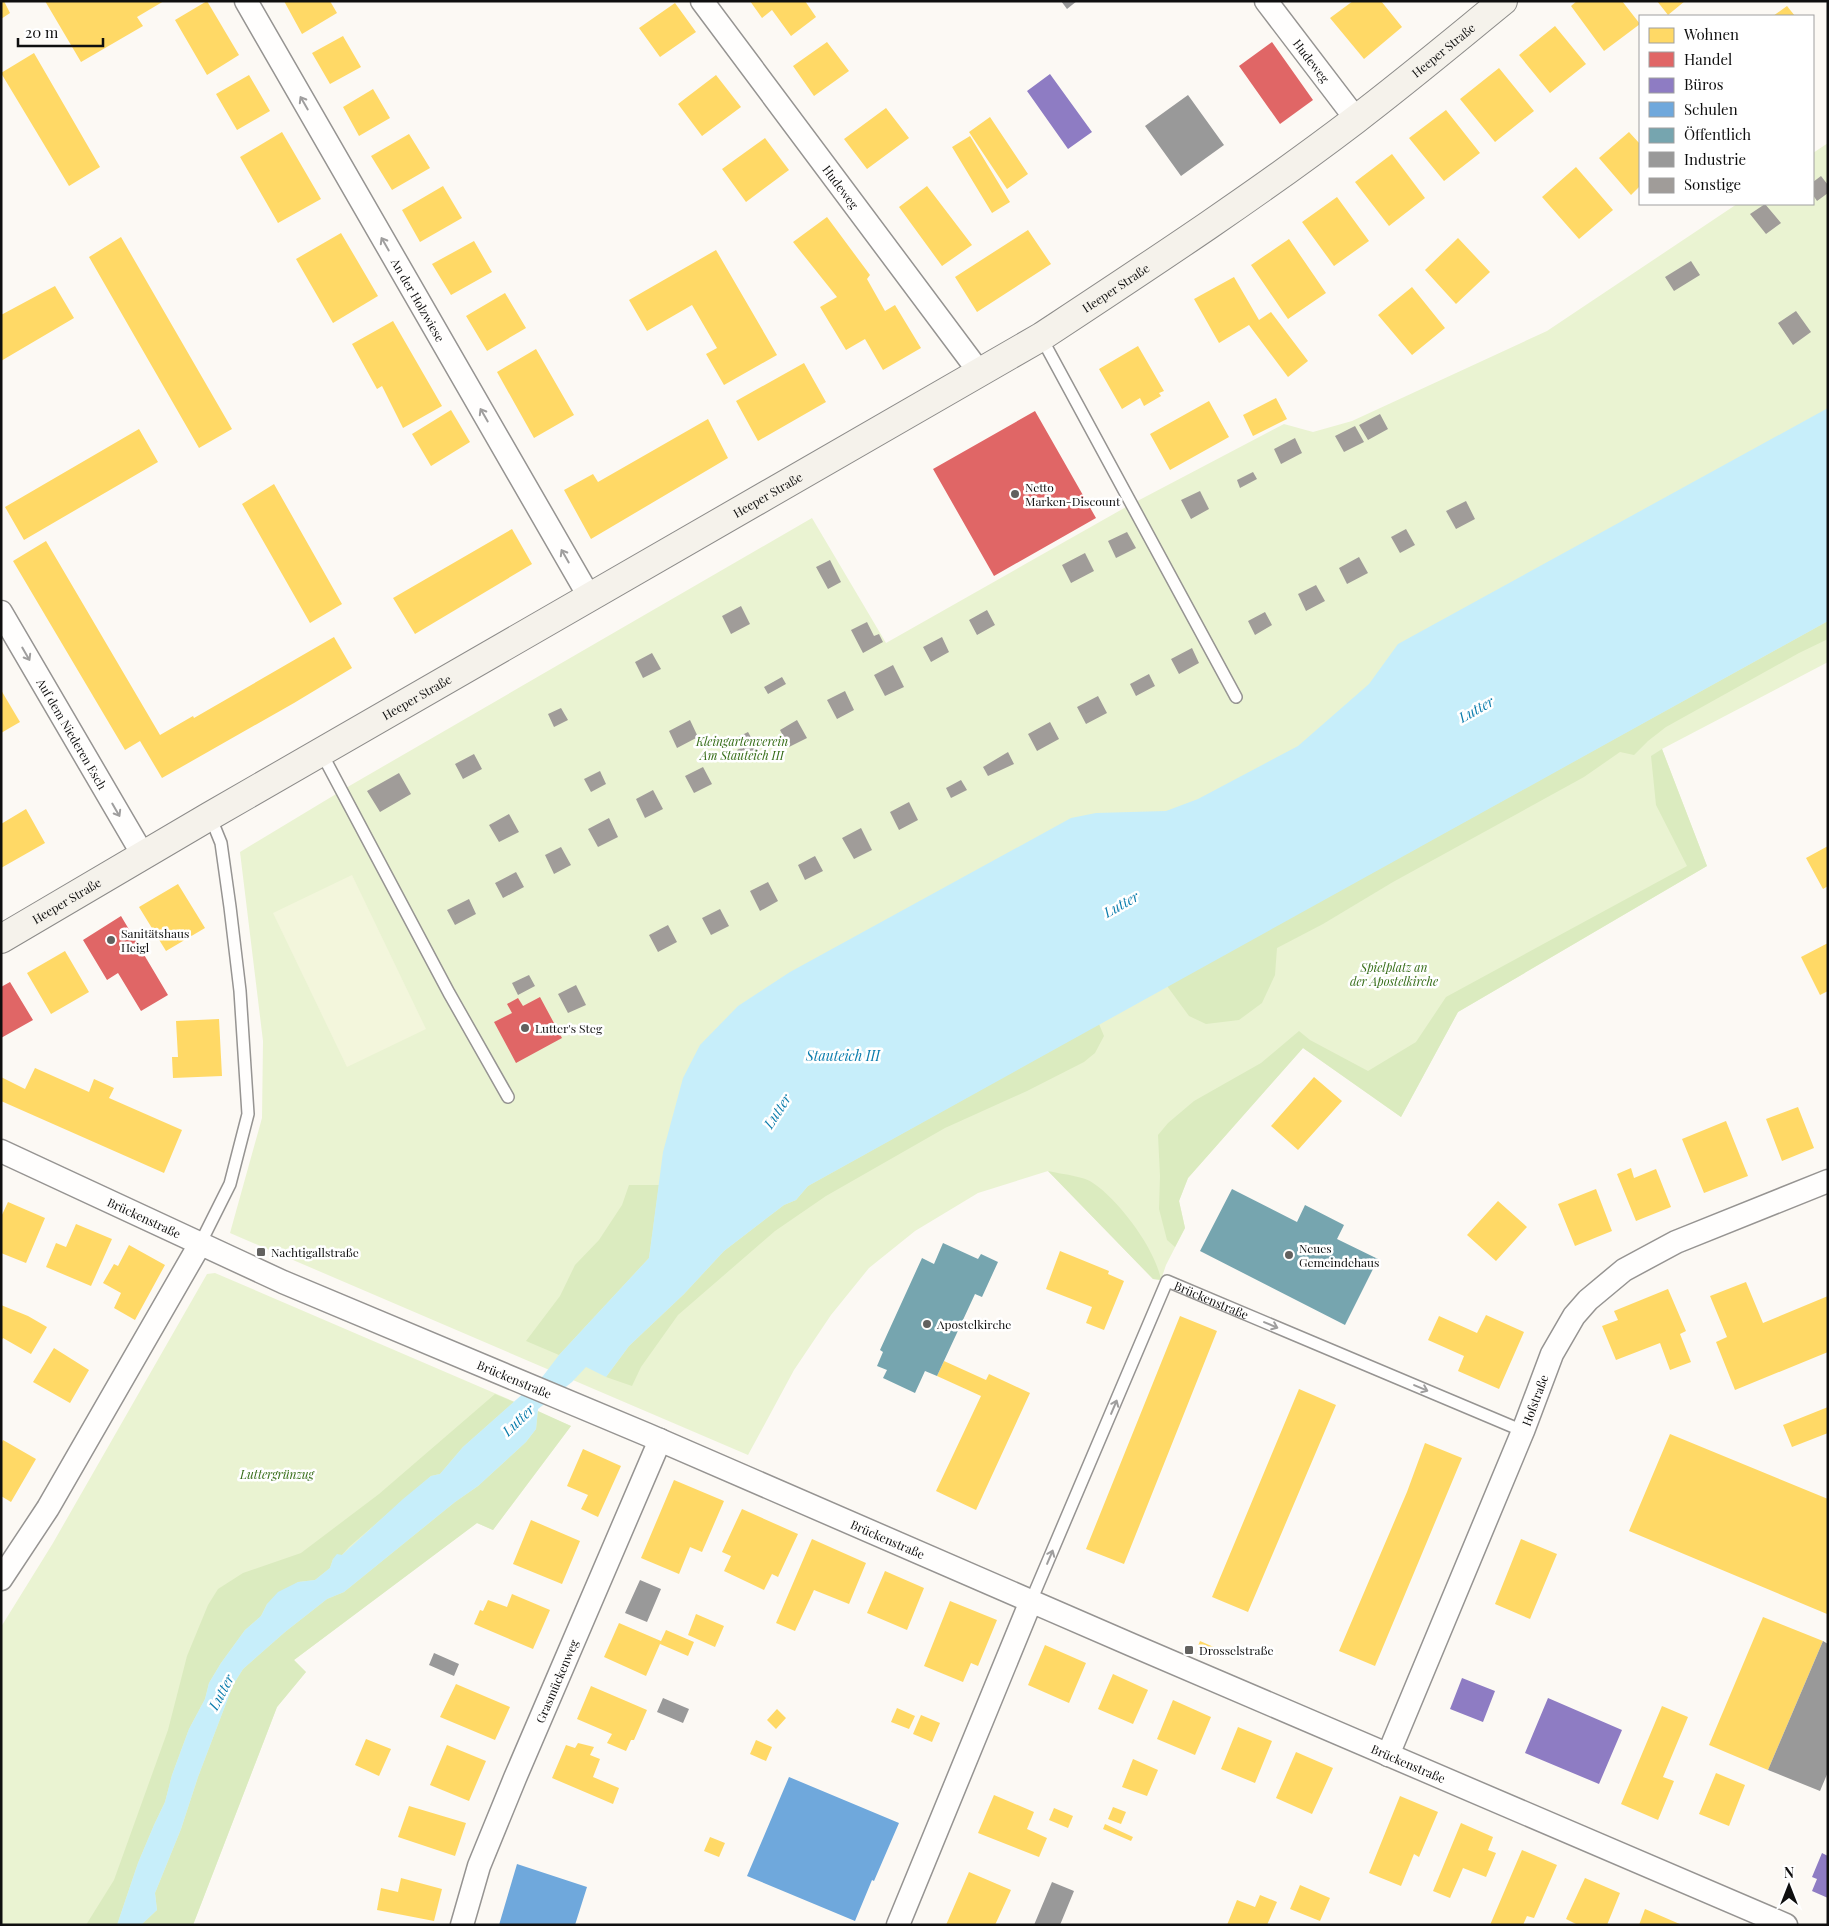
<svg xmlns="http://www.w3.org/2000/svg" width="1829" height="1926" font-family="'Playfair Display',serif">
	<rect width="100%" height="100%" fill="#fcf9f4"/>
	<path fill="#eaf3d2" d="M1828,143v519l-166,87 45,117 -249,146 -57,105 -98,-69 -115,130 -9,23 6,27 -19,37 -5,15 -8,-1 -105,-108 -70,22 -63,38 -46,37 -38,47 -37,55 -46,85 -518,-222 32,-115 1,-77 -23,-189 111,-67 461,-267 74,125 240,-136 158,-83 29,8 39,-11 195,-90 190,-127h76v-51z
		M215,1273l356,153 -78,104 -16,-7 -183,137 12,12 -29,35 -84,218h-192v-298l52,-84 154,-269z"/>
	<path fill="#dbebbf" d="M1828,621v18l-29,14 -133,74 -18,14 -14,14 -14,-3 -36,25 -191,105 -70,42 -46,24 -2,27 -13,28 -23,17 -33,4 -17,-8 -22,-30z
		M1662,749l45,117 -249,146 -57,105 -98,-69 -115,130 -9,23 6,27 -10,19 -8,-7 -8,-31 1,-33 -2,-41 10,-12 26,-22 67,-38 38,-32 11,9 58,31 48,-29 30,-45 241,-131 -31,-61 -5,-49z
		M1099,1024l5,12 -9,17 -11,9 -57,29 -82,37 -119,68 -51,35 -97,84 -37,52 -9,19 -26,-9 23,-31 55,-52 40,-43 60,-46 12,-5 12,-14z
		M1048,1171c12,3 36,5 45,12 26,17 63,67 68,97l-8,-1z
		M629,1185h30l-10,73 -90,97 -33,-14 34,-45 15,-31 24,-25 23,-35z
		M495,1394l19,8 -51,45 -23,27 -9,2 -82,71 -7,8 -9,4 -3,9 -15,12 -17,2 -31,22 -6,12 -16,14 -24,33 -12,20 -4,16 -16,30 -17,46 -7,27 -11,23 -16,38 -21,62h-31l28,-45 54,-150 19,-74 21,-51 10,-16 25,-16 58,-20 78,-59z
		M538,1411l33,15 -78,104 -16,-7 -183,137 12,12 -29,35 -84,218h-52l16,-15 -2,-17 26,-64 17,-52 35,-92 10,-16 42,-37 42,-33 17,-7 111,-90 23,-16 48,-44 10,-13z"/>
	<path fill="#f3f6dc" d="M352,875l74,154 -79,38 -74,-154z"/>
	<path fill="#c7eefa" d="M1828,408v213l-1020,565 -12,14 -12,5 -60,46 -40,43 -55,52 -23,31 -20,-10 -14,15 -34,27 -2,20 -10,13 -48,44 -23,16 -111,90 -17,7 -42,33 -42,37 -10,16 -35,92 -17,52 -26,64 2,17 -16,15h-24l21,-62 16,-38 11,-23 7,-27 17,-46 16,-30 4,-16 12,-20 24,-33 16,-14 6,-12 11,-12 20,-10 17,-2 15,-12 3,-9 4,-5 5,1 61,-56 28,-23 9,-2 23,-27 80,-71 16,-21 90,-97 14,-106 20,-74 17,-33 38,-39 52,-34 281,-154 25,-5 70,-2 32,-12 100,-53 71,-62 29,-40z"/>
	<path fill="#ffd966" d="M1,1h3l6,12 -9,6z
		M45,1h119l-27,16 6,9 -62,36z
		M207,1l32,54 -32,20 -32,-55z
		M284,1h46l7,12 -35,21z
		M750,1h55l11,16 -25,19 -19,-26 -10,8z
		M1353,1h28l21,26 -38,32 -34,-41z
		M1577,1h45l18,23 -36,27 -33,-45z
		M1657,1h28l-17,14z
		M675,3l21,29 -36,25 -21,-29z
		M1787,6l8,10h-22z
		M1555,26l31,38 -36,29 -31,-38z
		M343,36l18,31 -31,17 -18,-31z
		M827,42l22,29 -35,25 -21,-30z
		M34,53l66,114 -31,19 -68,-113z
		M1499,68l35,43 -39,31 -35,-43z
		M249,75l21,36 -33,19 -21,-36z
		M716,75l25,32 -39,29 -24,-32z
		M373,89l17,29 -31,18 -16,-29z
		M886,108l23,30 -42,31 -23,-30z
		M1446,110l34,43 -36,28 -35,-43z
		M990,117l38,57 -21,15 -38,-57z
		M282,132l39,67 -43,24 -38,-66z
		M1629,132l11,12v42l-9,9 -32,-37z
		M409,134l21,34 -38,22 -21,-34z
		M970,136l40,66 -18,11 -40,-66z
		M765,138l24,32 -43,32 -24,-33z
		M1392,154l33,44 -36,28 -34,-44z
		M1576,167l37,43 -34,29 -37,-42z
		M443,186l19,32 -42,24 -18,-32z
		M927,186l45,59 -30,21 -43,-59z
		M1337,197l32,44 -35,25 -32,-44z
		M827,217l43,58 -3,4 18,32 10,-6 26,43 -38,22 -18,-31 -19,11 -26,-43 17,-10 -44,-55z
		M1028,230l23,34 -74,48 -22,-35z
		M341,233l37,63 -45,27 -37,-64z
		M121,237l111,192 -33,19 -110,-191z
		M1458,238l32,34 -34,32 -31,-34z
		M1289,239l37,54 -38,26 -37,-54z
		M474,241l18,31 -41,23 -19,-31z
		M716,250l61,105 -53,30 -18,-31 11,-6 -25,-43 -45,26 -18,-31z
		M1234,277l25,43 12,-8 37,49 -20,16 -39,-52 -30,18 -25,-44z
		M55,286l19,32 -73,43v-46z
		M1412,287l33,41 -33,27 -34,-40z
		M505,293l21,35 -39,23 -21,-35z
		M393,321l49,85 -39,22 -21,-42 -5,3 -25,-45z
		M1138,346l26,45 -5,2 2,3 -17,10 -4,-8 -18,11 -23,-40z
		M536,349l38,66 -40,23 -37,-66z
		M804,363l22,39 -68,39 -22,-40z
		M1276,398l11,21 -34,17 -10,-21z
		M1209,401l20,36 -59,33 -20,-36z
		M451,410l19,32 -39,24 -19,-32z
		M708,419l20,39 -137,81 -27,-49 29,-16 5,8z
		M139,429l19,33 -134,78 -19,-33z
		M274,484l68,120 -32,19 -68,-119z
		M512,529l20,35 -117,70 -22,-36z
		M46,541l114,194 33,-19 1,2 140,-81 18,31 -58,35 -132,75 -22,-37 -15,9 -112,-189z
		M1,690l19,32 -19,11z
		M26,809l19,34 -44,25v-44z
		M1828,846v40l-5,3 -17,-31z
		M178,884l27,44 -39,23 -27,-44z
		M1828,943v48l-8,4 -19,-38z
		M65,951l24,41 -38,22 -24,-41z
		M219,1019l3,57 -49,2 -1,-21h6l-2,-36z
		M35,1068l54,24 5,-13 20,9 -5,10 73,32 -18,43 -163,-72v-24l24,12z
		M1314,1077l28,24 -44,49 -27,-24z
		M1798,1107l16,41 -32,13 -16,-42z
		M1726,1121l22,55 -44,17 -22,-54z
		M1631,1168l3,10 22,-9 15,38 -35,14 -19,-47z
		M1596,1189l16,42 -37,15 -17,-42z
		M1498,1201l29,26 -31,34 -29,-26z
		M8,1202l37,16 -19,45 -25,-10v-36z
		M76,1224l36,15 -21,47 -45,-19 10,-24 10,4z
		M129,1245l36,20 -30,55 -21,-12 7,-15 -18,-10 11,-19 4,2z
		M1060,1251l49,20 -1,3 16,7 -20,49 -18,-7 6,-16 -46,-18z
		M1746,1282l17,41 65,-27v56l-93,38 -19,-48 11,-5 -17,-41z
		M1668,1289l18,42 -6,3 11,28 -21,8 -10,-27 -44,17 -14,-34 16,-6 -4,-9z
		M1,1305l27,11 19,11 -16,27 -28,-16 -2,3z
		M1486,1315l38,17 -25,57 -41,-18 6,-15 -36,-16 11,-24 38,17z
		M1180,1316l37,15 -93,233 -38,-15z
		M54,1348l35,22 -19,33 -37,-21z
		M944,1361l42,19 3,-6 41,19 -54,117 -40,-19 45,-95 -44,-20z
		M1299,1389l37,16 -88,207 -36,-15z
		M1828,1407v26l-36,14 -9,-22z
		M1670,1434l158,65 -1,115 -198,-83z
		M3,1440l33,19 -25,43 -10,-6v-52z
		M1425,1443l37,15 -87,208 -36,-15 68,-159z
		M583,1449l38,17 -23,51 -17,-8 7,-14 -21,-9z
		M674,1480l50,21 -22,51 -12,-5 -11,27 -38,-16z
		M742,1509l56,25 -20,43 -6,-3 -8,16 -40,-19 7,-15 -9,-4z
		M531,1520l49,21 -18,43 -49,-20z
		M812,1539l54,24 -17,41 -35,-14 -19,41 -19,-8z
		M1521,1539l36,15 -27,65 -35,-15z
		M885,1571l39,17 -17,42 -40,-17z
		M512,1594l38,16 -17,39 -59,-25 6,-14 3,1 5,-11 19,7z
		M950,1601l47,19 -19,46 -7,-3 -8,19 -39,-16z
		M696,1614l28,12 -9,21 -27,-12z
		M1763,1617l60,24 -55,129 -59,-25z
		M619,1623l42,18 5,-11 28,12 -6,14 -28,-12 -14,32 -42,-19z
		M1200,1641l16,7 -3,7 -16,-7z
		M1045,1645l41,18 -17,40 -41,-18z
		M1113,1674l35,16 -15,34 -35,-15z
		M456,1684l54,23 -15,33 -55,-23z
		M591,1686l56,24 -13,30h-3l-5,11 -19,-8 5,-9 -35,-15z
		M1173,1700l38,17 -16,38 -38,-16z
		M1662,1706l26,11 -25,60 11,4 -16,39 -37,-16z
		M897,1708l18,8 -6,13 -18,-7z
		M777,1709l9,9 -10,11 -9,-9z
		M921,1715l19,8 -8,19 -19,-8z
		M1238,1727l34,14 -17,42 -34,-14z
		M366,1739l25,10 -12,27 -24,-11z
		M756,1740l16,7 -6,14 -16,-7z
		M578,1743l16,4 -4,8 10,4 -7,18 26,11 -6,16 -61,-26 14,-33 9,3z
		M447,1745l39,16 -17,40 -39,-16z
		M1296,1752l37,16 -21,46 -36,-16z
		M1133,1759l25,11 -11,26 -25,-9z
		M1716,1773l29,12 -16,41 -30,-12z
		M994,1795l40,17 -7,17 20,9 -8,19 -61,-24z
		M1400,1796l38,16 -19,45 -5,-3 -13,32 -32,-13z
		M409,1806l57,17 -11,33 -57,-19z
		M1113,1807l13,5 -5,12 -13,-5z
		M1054,1808l19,8 -5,12 -19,-8z
		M1461,1823l32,14 -5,13 8,3 -10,24 -23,-9 -13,30 -17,-7z
		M1105,1824l28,13 -2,4 -28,-12z
		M710,1837l15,6 -6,14 -15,-6z
		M1522,1850l35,15 -23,53 -7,-2 -4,9h-33z
		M969,1872l42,18 -16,35h-49z
		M401,1878l41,11 -8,32 -57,-11 4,-22 17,4z
		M1585,1878l35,15 -13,32h-29l-12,-6z
		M1300,1885l30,13 -10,23 -30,-12z
		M1260,1895l17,7 -10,23h-40l10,-25 18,7z
		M1645,1909l37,16h-43z"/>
	<path fill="#e06666" d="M1272,42l41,58 -33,24 -41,-58z
		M1035,411l61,107 -102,58 -61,-107z
		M121,916l47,79 -27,16 -23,-38 -11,7 -24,-40z
		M10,982l23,38 -32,18v-51z
		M540,997l22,41 -46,25 -22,-41 18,-9 -5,-9 11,-6 5,8z"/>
	<path fill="#8e7cc3" d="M1050,74l42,58 -24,17 -41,-58z
		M1462,1678l33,13 -12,31 -33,-13z
		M1548,1698l74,32 -23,54 -74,-31z
		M1822,1853l6,3v42l-16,-7 5,-12 -5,-2z"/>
	<path fill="#6fa8dc" d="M789,1777l110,46 -25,58 -2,-1 -17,41 -108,-45z
		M517,1864l70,23 -12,38h-76z"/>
	<path fill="#76a5af" d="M1232,1189l65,33 8,-17 39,20 -7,14 41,20 -33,66 -145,-74z
		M943,1243l35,16 3,-5 17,8 -16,35 -7,-3 -38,82 -12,-5 -10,22 -32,-15 4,-8 -10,-4 6,-14 -3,-2 42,-92 12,6z"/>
	<path fill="#999" d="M1061,1h16l-10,8z
		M1188,95l36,50 -43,31 -36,-50z
		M640,1580l21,9 -14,33 -22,-9z
		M1823,1641l5,3v128l-8,19 -52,-21z
		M434,1653l25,11 -5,12 -25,-11z
		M663,1698l26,11 -6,14 -26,-11z
		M1052,1882l22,9 -14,34h-26z"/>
	<path fill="#a09c99" d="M1821,176l7,9v8l-11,8 -4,-6v-13z
		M1765,204l16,19 -15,11 -16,-20z
		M1691,261l9,14 -26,16 -9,-14z
		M1796,311l15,21 -18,13 -15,-22z
		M1380,414l8,15 -20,11 -9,-15z
		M1355,426l9,16 -20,10 -9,-16z
		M1295,438l7,15 -21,11 -7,-15z
		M1253,472l4,7 -17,9 -3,-8z
		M1200,491l9,18 -18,10 -10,-19z
		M1466,501l9,18 -19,10 -10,-18z
		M1406,529l9,16 -15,8 -9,-16z
		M1127,532l9,16 -20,10 -8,-17z
		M1085,553l9,18 -23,12 -9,-18z
		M1359,557l9,16 -21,11 -8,-16z
		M830,560l11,22 -13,7 -12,-22z
		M1316,585l9,16 -19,10 -8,-17z
		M741,606l9,18 -19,10 -9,-18z
		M987,610l8,15 -18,10 -8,-15z
		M1265,612l7,13 -17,10 -7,-14z
		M867,622l7,14 5,-2 4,8 -20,11 -12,-23z
		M942,637l7,15 -18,10 -8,-15z
		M1192,648l7,15 -20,11 -8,-15z
		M652,653l9,16 -18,9 -8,-16z
		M893,665l11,22 -19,9 -11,-21z
		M1149,674l6,12 -19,10 -6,-12z
		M782,677l4,7 -18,10 -4,-7z
		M845,691l9,19 -17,9 -10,-19z
		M1098,696l9,17 -21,11 -9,-17z
		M561,708l7,12 -14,7 -6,-13z
		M690,720l8,17 -21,11 -8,-17z
		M797,720l10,18 -18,9 -9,-17z
		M1050,722l9,17 -22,12 -9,-17z
		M748,732l4,7 -14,8 -4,-8z
		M754,741l6,12 -17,9 -6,-12z
		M1008,752l6,12 -26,12 -5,-9z
		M474,754l8,15 -19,10 -8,-15z
		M703,767l9,17 -18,9 -9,-17z
		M600,771l6,13 -15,8 -7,-13z
		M399,773l12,21 -31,18 -13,-21z
		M961,780l6,10 -16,8 -5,-10z
		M653,790l10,19 -18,9 -9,-19z
		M909,802l9,18 -19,10 -9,-18z
		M509,814l10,18 -20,10 -10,-17z
		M609,818l9,19 -20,10 -10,-18z
		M861,828l11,22 -18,9 -12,-21z
		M561,847l10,18 -17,9 -9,-19z
		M815,856l8,15 -18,9 -7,-15z
		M516,872l8,15 -21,11 -8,-15z
		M768,882l10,19 -18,10 -10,-20z
		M469,899l7,15 -21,11 -8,-15z
		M720,909l9,17 -18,9 -9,-17z
		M668,925l9,17 -19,10 -9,-17z
		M529,975l6,11 -17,9 -6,-12z
		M576,985l10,20 -18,8 -10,-19z"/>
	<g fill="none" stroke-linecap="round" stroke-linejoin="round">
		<defs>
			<g id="lane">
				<path d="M1041,337l195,360"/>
				<path d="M321,752l128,241 59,104"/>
				<path d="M200,1244l30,-60 18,-70 -8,-123 -10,-84 -9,-64 -11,-27"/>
				<path id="s1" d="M1031,1601l136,-320 356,150"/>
			</g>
			<g id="street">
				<path id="s2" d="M246,1l344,597"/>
				<path id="s3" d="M702,1l278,372"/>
				<path id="s4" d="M1266,1l90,118"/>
				<path id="s5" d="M1,612l142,243"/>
				<path id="s6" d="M1,1151l282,131 365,153 484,210 654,280"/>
				<path d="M1,1579l47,-71 152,-264"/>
				<path id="s7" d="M1388,1755l135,-324 29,-77 22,-38 14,-16 36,-30 52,-28 152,-61"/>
				<path id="s8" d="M462,1925l17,-59 36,-88 145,-338"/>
				<path d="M898,1925l133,-324"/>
			</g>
			<g id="secondary">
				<path id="s9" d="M1,939l209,-123 831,-479c106,-70 213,-140 314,-217 50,-38 99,-79 148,-119"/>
			</g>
		</defs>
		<use href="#lane" stroke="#969492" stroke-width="14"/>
		<use href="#street" stroke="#969492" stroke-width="25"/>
		<use href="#secondary" stroke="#8c8b89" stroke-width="30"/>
		<use href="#lane" stroke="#fffefd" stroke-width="11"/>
		<use href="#street" stroke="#fffefd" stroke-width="22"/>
		<use href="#secondary" stroke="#f5f2eb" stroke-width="28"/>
	</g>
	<defs><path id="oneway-shaft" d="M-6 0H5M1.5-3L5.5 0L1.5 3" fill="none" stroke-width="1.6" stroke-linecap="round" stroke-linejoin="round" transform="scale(1.25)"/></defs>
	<g stroke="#9f9e9e">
		<use href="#oneway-shaft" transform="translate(304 103) rotate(-120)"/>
		<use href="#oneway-shaft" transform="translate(385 244) rotate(-120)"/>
		<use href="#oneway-shaft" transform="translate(484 415) rotate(-120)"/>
		<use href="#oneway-shaft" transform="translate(565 556) rotate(-120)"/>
		<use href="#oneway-shaft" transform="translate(26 654) rotate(60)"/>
		<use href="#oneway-shaft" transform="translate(116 810) rotate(60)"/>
		<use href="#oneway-shaft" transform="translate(1271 1325) rotate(23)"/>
		<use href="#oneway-shaft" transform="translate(1421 1388) rotate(23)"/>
		<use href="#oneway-shaft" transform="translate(1114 1407) rotate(-67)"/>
		<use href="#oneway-shaft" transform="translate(1050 1557) rotate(-67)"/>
	</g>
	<g fill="#62615f" stroke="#fff" stroke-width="2">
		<circle cx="1015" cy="494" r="5"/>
		<circle cx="111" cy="940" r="5"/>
		<circle cx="525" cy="1028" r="5"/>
		<rect x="256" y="1247" width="10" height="10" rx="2.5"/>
		<circle cx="1289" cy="1255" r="5"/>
		<circle cx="927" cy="1324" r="5"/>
		<rect x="1184" y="1645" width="10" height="10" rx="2.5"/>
	</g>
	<g text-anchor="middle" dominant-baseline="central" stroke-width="5" stroke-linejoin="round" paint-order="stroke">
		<g font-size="12" fill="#0f0f0f" stroke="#fff">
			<text stroke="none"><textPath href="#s9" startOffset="1696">Heeper Straße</textPath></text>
			<text stroke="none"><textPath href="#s4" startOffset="75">Hudeweg</textPath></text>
			<text stroke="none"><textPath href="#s3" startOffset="232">Hudeweg</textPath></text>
			<text stroke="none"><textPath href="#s9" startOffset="1291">Heeper Straße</textPath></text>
			<text stroke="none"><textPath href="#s2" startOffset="345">An der Holzwiese</textPath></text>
			<text stroke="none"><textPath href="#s9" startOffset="886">Heeper Straße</textPath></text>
			<text stroke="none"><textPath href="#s9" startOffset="481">Heeper Straße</textPath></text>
			<text stroke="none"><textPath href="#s5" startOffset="141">Auf dem Niederen Esch</textPath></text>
			<text stroke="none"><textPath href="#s9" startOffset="76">Heeper Straße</textPath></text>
			<text stroke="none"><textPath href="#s6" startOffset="158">Brückenstraße</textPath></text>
			<text stroke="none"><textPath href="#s1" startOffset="396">Brückenstraße</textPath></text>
			<text stroke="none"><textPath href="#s6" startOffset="562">Brückenstraße</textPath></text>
			<text stroke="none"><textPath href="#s7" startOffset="384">Hofstraße</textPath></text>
			<text stroke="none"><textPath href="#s6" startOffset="968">Brückenstraße</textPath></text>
			<text stroke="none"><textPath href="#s8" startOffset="262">Grasmückenweg</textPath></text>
			<text stroke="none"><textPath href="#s6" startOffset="1535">Brückenstraße</textPath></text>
		</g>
		<g font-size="12" fill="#0f0f0f" stroke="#fff" text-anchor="start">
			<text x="1025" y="487">Netto<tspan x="1025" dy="14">Marken-Discount</tspan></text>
			<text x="121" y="933">Sanitätshaus<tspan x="121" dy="14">Heigl</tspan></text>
			<text x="535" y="1028">Lutter's Steg</text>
			<text x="1299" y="1248">Neues<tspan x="1299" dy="14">Gemeindehaus</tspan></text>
			<text x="271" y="1252">Nachtigallstraße</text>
			<text x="937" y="1324">Apostelkirche</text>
			<text x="1199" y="1650">Drosselstraße</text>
		</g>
		<g font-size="12" font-style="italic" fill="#366d18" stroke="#fff">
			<text x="742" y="741">Kleingartenverein<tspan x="742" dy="14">Am Stauteich III</tspan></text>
			<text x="1394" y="967">Spielplatz an<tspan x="1394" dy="14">der Apostelkirche</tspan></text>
			<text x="277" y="1474">Luttergrünzug</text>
		</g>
		<g font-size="14" font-style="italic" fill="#0c7dad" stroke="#fff">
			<text transform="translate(1476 709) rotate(-29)">Lutter</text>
			<text transform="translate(1121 904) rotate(-29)">Lutter</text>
			<text x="843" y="1055">Stauteich III</text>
			<text transform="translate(777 1111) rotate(-57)">Lutter</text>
			<text transform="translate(518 1420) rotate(-44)">Lutter</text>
			<text transform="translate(221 1692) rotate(-62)">Lutter</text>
		</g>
	</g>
	<rect width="1829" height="1926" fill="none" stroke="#0f0f0f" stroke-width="5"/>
	<rect x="1639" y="15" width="175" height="190" fill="#ffffff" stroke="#9f9f9f"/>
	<rect x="1649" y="28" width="25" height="15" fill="#ffd966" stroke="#9f9f9f"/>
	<text x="1684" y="40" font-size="15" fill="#0f0f0f">Wohnen</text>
	<rect x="1649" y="52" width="25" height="15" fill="#e06666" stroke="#9f9f9f"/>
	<text x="1684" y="65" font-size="15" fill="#0f0f0f">Handel</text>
	<rect x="1649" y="78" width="25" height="15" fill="#8e7cc3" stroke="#9f9f9f"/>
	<text x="1684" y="90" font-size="15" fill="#0f0f0f">Büros</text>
	<rect x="1649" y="102" width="25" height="15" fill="#6fa8dc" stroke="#9f9f9f"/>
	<text x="1684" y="115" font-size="15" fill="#0f0f0f">Schulen</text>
	<rect x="1649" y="128" width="25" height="15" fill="#76a5af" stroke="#9f9f9f"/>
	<text x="1684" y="140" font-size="15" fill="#0f0f0f">Öffentlich</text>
	<rect x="1649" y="152" width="25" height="15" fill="#999999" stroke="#9f9f9f"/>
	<text x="1684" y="165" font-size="15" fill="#0f0f0f">Industrie</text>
	<rect x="1649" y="178" width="25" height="15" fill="#a09c99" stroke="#9f9f9f"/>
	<text x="1684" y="190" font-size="15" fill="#0f0f0f">Sonstige</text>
	<g transform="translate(1789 1886)" stroke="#ffffff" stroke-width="4" paint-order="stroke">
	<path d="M0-4L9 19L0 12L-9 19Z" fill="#0f0f0f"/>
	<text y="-8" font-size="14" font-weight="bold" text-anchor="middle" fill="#0f0f0f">N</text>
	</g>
	<path d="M18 38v8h85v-8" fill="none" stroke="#0f0f0f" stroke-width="2.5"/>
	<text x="25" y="38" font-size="15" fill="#0f0f0f" stroke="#ffffff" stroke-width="4" paint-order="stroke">20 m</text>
</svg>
